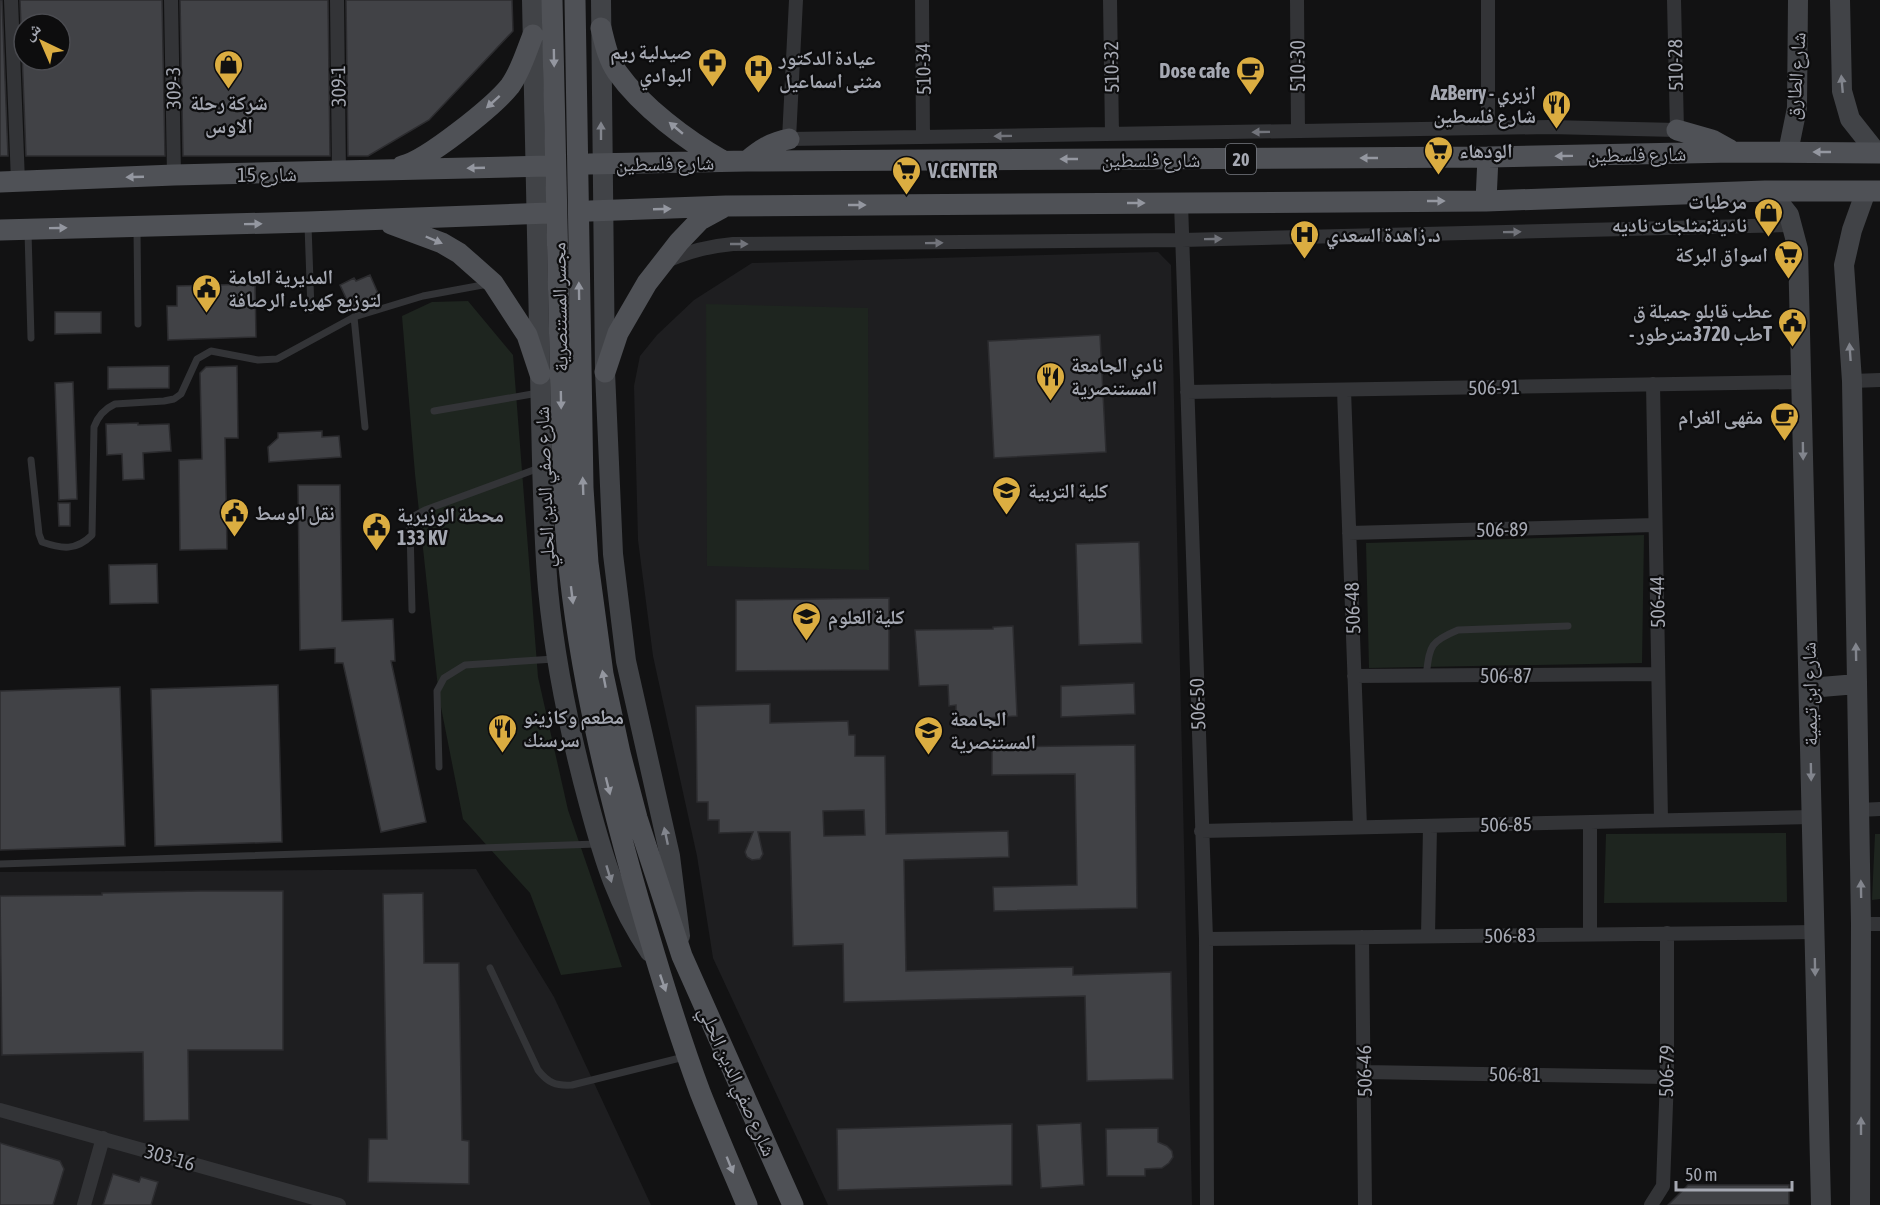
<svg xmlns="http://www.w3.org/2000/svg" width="1880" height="1205" font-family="'Asap Condensed','Noto Naskh Arabic',sans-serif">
	<rect width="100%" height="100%" fill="#121213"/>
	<path fill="#1e1e20" d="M1158,252l13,13 21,940h-364l-115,-247 -16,-102 -44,-200 -15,-116 -4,-154 6,-30 17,-21 37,-35 58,-37z
		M476,869l78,128 97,208h-651v-333z"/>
	<path fill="#1e251f" d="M468,301l45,54 25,322 30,133 54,157 -61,8 -31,-82 -67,-74 -24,-122 -24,-223 -13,-158 30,-14z
		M706,304l162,4 1,262 -162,-4z
		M1644,535l-2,128 -273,5 -3,-125z
		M1786,833l1,69 -183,1 2,-69z
		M1875,834h5v65l-8,1z"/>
	<path fill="#414246" stroke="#2c2c2f" stroke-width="1.5" fill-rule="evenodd" d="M0,0h2l6,156h-8z
		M20,0h142l3,156h-139zM24,24h36v36h-36z
		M180,0h148l2,156h-147z
		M346,0h166l1,31 -84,89 -61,36h-20z
		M370,275l10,23 -28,13 -12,-26 14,-7 2,3z
		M255,284l1,53 -88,3 -1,-34h10v-20z
		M55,312h46v21l-46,1z
		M1100,335l6,117 -112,6 -6,-117z
		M169,366v22l-61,1v-22z
		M237,366l1,72h-13l2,111 -47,1 -1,-90 23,-1 -2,-86 6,-6z
		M73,382l4,117 -18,1 -4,-117z
		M138,423v2l31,-1 2,27 -28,2 1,26 -21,1 -1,-26 -15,1 -1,-31z
		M322,431v6l17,-1 2,21 -72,5 -1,-15 10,-9v-5z
		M298,485h42l2,136 51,-2 2,42h-4l35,161 -45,10 -38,-169h-8v-15l-35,2z
		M58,503h12v23h-11z
		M1139,542l3,101 -63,2 -3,-101z
		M157,564l1,39 -48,1 -1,-39z
		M889,598v72l-153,1v-71z
		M1013,626l4,90 -61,4v-15l-7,1 -1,-21 -29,1 -4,-56 78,-1v-2z
		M1134,683l1,31 -74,3v-31z
		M278,685l4,157 -127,4 -4,-157z
		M120,687l5,159 -125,4v-159z
		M770,704v19l78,-2 1,14h6v21h30l1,78 122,-3 1,26 -105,3 2,111 167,-4v8l98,-3 2,107 -86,2 -2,-85 -241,6 -1,-58 -50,2 -3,-114h-32l5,22 -3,5 -8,1 -5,-3 -2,-5 8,-20 -34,1v-13h-11v-18h-11l-1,-96zM864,810l1,25 -41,1 -1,-25z
		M1135,745l2,163 -143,3 -1,-24 84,-2 -2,-111 -83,1v-28z
		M200,891h83v159h-95l1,70 -45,1 -1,-69 -141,3 -2,-159 102,-1v-2z
		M423,893l1,70h35l3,177 7,1v43l-101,-2 1,-43h18l-4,-245z
		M1081,1123l3,62 -43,3 -4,-63z
		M1012,1124v61l-174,5 -1,-61z
		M1158,1128v14l9,4 5,5 1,6 -4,6 -7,5 -17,1v7h-38l-1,-47z
		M0,1143l60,18 4,8 -11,36h-53z
		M113,1174l26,8 2,-5 17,5 -7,23h-48z
		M1688,1185h101v20h-121z"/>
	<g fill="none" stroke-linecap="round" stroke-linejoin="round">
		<path stroke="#333437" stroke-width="7" d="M308,225l3,85
			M137,229l1,95
			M28,232l3,106
			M354,317l11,110
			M434,411l104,-18
			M31,460l8,74 3,8c20,7 34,9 50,-7l2,-108c4,-11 10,-18 21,-23l49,-3 10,-2 7,-5 16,-35 14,-8 47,9 19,-1 77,-42 69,-21 65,-12
			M412,610l-2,-82 4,-12 11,-6 114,-42
			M1426,676c4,-30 3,-34 32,-46l110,-4
			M439,767l-2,-76 7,-13 21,-13 89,-6
			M0,864l597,-20
			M490,968l48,102c10,13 18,16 34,15l112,-28"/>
		<path stroke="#333437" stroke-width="14" d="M11,0l7,182
			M171,0l3,175
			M337,0l2,173
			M796,0l-7,139 760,-12 128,3 -3,-130
			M922,0l1,137
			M1110,0l2,134
			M1297,0l1,131
			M1488,0v128
			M1181,203l25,736 1,266
			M667,261c22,-10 42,-15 66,-17l449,-4 610,-15
			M1852,381l28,-1
			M1653,384l8,436
			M1344,390l16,437
			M1187,392l614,-10
			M1349,533l306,-8
			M1354,676l304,-2
			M1859,810l21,-1
			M1201,831l611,-14
			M1861,924h19
			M1590,934v-112
			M1428,936l2,-110
			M1362,937l3,268
			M1206,939l609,-7
			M1364,1072l303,5
			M0,1110l339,95
			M84,1205l19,-67
			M1651,1205l12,-19 4,-109v-144"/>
		<path stroke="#414347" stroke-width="20" d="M532,0c2,125 5,250 8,375 2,71 2,143 8,214 7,73 22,145 41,215 15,56 28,100 61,148
			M601,0l4,372 8,182 13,107 44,195 10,80
			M1840,0l2,91 8,28 27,34
			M1788,152l9,-44 1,-108
			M1770,191l19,24 9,34 23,956
			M1809,688l48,-4
			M1860,1205l1,-281 -9,-543 -8,-116 8,-35 14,-39"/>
		<path stroke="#4f5156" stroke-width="21" d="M552,0l11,488c6,134 34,263 70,392 20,71 41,142 67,212 15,38 31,75 47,113
			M575,0l8,488 5,75 15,111 17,79 17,65 45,138 111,249
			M601,28c4,16 7,31 16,44 25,35 69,68 106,89
			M1677,130l35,10 18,10
			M747,161c13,-11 25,-19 42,-22
			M589,164l158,-3 741,-4 245,-5 147,1
			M402,166c24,-5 92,-60 108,-80 11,-15 16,-34 23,-51
			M0,182l174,-7 374,-9
			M1486,201l2,-44
			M590,211l136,-5 760,-5 279,-10h115
			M391,224l51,19 17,10 34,30 34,52 13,39
			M0,230l308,-8 241,-9
			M605,372l13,-39 29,-50 32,-41 21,-22 22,-12"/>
	</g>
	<defs><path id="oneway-solid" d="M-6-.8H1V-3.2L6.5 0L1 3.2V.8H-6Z" transform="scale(1.5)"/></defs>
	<g fill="#9497a0">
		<use href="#oneway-solid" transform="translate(554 58) rotate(89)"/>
		<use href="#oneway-solid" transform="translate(493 102) rotate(138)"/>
		<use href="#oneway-solid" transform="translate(676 128) rotate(-140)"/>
		<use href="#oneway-solid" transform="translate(1822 152) rotate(-180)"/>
		<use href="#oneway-solid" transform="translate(1564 156) rotate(179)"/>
		<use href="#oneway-solid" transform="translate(1369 158) rotate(180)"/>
		<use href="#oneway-solid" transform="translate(1069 159) rotate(180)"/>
		<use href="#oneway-solid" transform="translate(476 168) rotate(178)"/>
		<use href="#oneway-solid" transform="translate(135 177) rotate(178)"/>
		<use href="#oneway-solid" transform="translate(1436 201)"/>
		<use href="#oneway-solid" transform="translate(1136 203)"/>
		<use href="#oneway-solid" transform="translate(857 205)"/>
		<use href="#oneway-solid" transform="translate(662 209) rotate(-2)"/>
		<use href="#oneway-solid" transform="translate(253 224) rotate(-1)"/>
		<use href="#oneway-solid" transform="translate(58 228) rotate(-1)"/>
		<use href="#oneway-solid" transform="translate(434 240) rotate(23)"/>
		<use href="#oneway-solid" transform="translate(579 291) rotate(-91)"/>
		<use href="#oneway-solid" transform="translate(561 400) rotate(89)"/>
		<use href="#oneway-solid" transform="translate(583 486) rotate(-92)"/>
		<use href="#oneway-solid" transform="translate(572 595) rotate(83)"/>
		<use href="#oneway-solid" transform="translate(604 679) rotate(-101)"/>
		<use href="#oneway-solid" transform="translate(608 786) rotate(76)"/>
		<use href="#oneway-solid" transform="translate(663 983) rotate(71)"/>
		<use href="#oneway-solid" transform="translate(730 1165) rotate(68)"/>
	</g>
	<g fill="#82858d">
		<use href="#oneway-solid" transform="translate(1842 84) rotate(-95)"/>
		<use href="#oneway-solid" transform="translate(601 131) rotate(-90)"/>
		<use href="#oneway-solid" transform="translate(1850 352) rotate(-94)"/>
		<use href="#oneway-solid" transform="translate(1803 451) rotate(89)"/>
		<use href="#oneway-solid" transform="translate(1856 652) rotate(-91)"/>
		<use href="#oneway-solid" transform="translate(1811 772) rotate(89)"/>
		<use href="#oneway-solid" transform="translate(666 836) rotate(-102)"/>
		<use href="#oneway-solid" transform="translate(609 874) rotate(73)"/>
		<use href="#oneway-solid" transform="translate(1861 889) rotate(-91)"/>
		<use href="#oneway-solid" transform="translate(1815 967) rotate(89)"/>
		<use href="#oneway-solid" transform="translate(1861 1126) rotate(-90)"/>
	</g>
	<g fill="#72747b">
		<use href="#oneway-solid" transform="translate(1261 132) rotate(179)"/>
		<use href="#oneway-solid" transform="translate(1003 136) rotate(179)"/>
		<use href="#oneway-solid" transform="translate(1512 232) rotate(-1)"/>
		<use href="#oneway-solid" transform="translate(1213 239) rotate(-1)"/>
		<use href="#oneway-solid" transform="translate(934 243) rotate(-1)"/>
		<use href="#oneway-solid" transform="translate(739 244)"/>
	</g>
	<defs>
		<symbol id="pharmacy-pin" viewBox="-11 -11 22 30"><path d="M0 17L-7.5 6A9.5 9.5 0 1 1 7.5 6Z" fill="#dbad41" stroke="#0d0d0e"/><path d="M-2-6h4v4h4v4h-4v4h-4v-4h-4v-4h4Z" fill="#111"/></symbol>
		<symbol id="shop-pin" viewBox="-11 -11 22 30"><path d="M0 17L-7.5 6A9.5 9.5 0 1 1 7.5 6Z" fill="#dbad41" stroke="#0d0d0e"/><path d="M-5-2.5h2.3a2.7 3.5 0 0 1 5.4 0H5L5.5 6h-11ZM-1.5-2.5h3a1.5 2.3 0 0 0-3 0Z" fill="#111"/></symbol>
		<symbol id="hospital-pin" viewBox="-11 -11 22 30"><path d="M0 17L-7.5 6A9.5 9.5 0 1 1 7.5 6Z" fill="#dbad41" stroke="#0d0d0e"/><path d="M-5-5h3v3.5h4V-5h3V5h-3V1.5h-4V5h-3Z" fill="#111"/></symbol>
		<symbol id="cafe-pin" viewBox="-11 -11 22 30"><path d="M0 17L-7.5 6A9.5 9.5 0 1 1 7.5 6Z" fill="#dbad41" stroke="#0d0d0e"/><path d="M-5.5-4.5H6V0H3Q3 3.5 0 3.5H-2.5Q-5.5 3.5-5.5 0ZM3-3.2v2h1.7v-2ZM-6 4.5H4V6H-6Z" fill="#111"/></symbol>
		<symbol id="restaurant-pin" viewBox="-11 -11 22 30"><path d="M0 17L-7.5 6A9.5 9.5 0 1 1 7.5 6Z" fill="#dbad41" stroke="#0d0d0e"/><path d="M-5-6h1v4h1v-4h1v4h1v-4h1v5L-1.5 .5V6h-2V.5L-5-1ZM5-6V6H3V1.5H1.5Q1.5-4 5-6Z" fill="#111"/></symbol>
		<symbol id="supermarket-pin" viewBox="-11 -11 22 30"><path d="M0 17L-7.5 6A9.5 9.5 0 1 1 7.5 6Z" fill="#dbad41" stroke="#0d0d0e"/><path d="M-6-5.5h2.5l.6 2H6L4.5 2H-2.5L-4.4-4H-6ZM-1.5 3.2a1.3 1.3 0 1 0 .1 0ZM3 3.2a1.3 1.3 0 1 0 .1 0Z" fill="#111"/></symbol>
		<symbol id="civic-pin" viewBox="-11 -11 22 30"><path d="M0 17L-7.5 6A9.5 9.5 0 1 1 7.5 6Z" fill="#dbad41" stroke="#0d0d0e"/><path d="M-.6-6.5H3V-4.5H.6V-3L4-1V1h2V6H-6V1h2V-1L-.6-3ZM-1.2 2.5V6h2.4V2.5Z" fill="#111"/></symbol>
		<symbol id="university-pin" viewBox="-11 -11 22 30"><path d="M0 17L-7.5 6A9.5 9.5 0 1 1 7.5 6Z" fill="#dbad41" stroke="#0d0d0e"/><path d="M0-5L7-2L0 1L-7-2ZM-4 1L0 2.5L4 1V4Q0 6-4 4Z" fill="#111"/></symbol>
	</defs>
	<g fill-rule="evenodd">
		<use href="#pharmacy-pin" x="696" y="46" width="33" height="45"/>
		<use href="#shop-pin" x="212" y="48" width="33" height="45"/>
		<use href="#hospital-pin" x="742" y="52" width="33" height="45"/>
		<use href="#cafe-pin" x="1234" y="54" width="33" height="45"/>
		<use href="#restaurant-pin" x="1540" y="88" width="33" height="45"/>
		<use href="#supermarket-pin" x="1422" y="134" width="33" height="45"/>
		<use href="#supermarket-pin" x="890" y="154" width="33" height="45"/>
		<use href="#shop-pin" x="1752" y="196" width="33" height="45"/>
		<use href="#hospital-pin" x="1288" y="218" width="33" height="45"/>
		<use href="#supermarket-pin" x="1772" y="238" width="33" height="45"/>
		<use href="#civic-pin" x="190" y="272" width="33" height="45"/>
		<use href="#civic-pin" x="1776" y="306" width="33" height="45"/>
		<use href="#restaurant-pin" x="1034" y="360" width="33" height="45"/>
		<use href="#cafe-pin" x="1768" y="400" width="33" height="45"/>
		<use href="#university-pin" x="990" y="474" width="33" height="45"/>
		<use href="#civic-pin" x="218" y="496" width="33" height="45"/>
		<use href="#civic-pin" x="360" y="510" width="33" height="45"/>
		<use href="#university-pin" x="790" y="600" width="33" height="45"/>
		<use href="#restaurant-pin" x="486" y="712" width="33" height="45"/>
		<use href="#university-pin" x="912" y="714" width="33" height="45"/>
	</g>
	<g text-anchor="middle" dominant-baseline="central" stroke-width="4.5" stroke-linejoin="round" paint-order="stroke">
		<rect fill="#0d0d0e" stroke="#777a81" stroke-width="1.5" x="1226" y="144" width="30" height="30" rx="4.5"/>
		<g font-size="18" font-weight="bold" fill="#a5a8b2">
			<text x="1241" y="159">20</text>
		</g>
		<g font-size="20" font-weight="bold" fill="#a5a8b2" stroke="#0d0d0e" text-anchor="start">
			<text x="692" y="51" text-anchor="end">صيدلية ريم<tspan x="692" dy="23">البوادي</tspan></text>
			<text x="779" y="57">عيادة الدكتور<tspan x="779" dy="23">مثنى اسماعيل</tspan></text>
			<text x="1230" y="70" text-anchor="end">Dose cafe</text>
			<text x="1536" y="92" text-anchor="end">AzBerry - ازبري<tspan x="1536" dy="23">شارع فلسطين</tspan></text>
			<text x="229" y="102" text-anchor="middle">شركة رحلة<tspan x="229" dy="23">الاوس</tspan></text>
			<text x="1459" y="150">الودهاء</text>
			<text x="928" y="170">V.CENTER</text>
			<text x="1747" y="201" text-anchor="end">مرطبات<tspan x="1747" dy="23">نادية;مثلجات ناديه</tspan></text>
			<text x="1326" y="234">د. زاهدة السعدي</text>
			<text x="1768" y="254" text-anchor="end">اسواق البركة</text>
			<text x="228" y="276">المديرية العامة<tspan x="228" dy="23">لتوزيع كهرباء الرصافة</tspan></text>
			<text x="1772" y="310" text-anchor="end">عطب قابلو جميلة ق<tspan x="1772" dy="23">- طب 3720مترطورT</tspan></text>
			<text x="1071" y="364">نادي الجامعة<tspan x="1071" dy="23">المستنصرية</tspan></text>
			<text x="1763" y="416" text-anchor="end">مقهى الغرام</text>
			<text x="1028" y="490">كلية التربية</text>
			<text x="255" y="512">نقل الوسط</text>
			<text x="397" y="514">محطة الوزيرية<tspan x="397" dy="23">133 KV</tspan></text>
			<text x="828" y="616">كلية العلوم</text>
			<text x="523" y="716">مطعم وكازينو<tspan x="523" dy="23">سرسنك</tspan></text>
			<text x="950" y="718">الجامعة<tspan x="950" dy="23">المستنصرية</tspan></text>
		</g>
		<g font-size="20" fill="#a5a8b2" stroke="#0d0d0e">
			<text transform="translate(1675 65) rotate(-91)">510-28</text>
			<text transform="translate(1297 66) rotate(-90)">510-30</text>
			<text transform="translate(1111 67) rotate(-91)">510-32</text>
			<text transform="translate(923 69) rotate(-91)">510-34</text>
			<text transform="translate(1795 76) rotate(-86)">شارع الطارق</text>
			<text transform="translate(338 86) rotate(-91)">309-1</text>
			<text transform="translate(173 88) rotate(-91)">309-3</text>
			<text transform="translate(1637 154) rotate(-1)">شارع فلسطين</text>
			<text x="1151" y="159">شارع فلسطين</text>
			<text transform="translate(665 163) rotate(-1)">شارع فلسطين</text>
			<text transform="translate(267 174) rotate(-1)">شارع 15</text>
			<text transform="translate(559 307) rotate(-91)">مجسر المستنصرية</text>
			<text transform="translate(1494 387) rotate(-1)">506-91</text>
			<text transform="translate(544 487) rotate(-92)">شارع صفي الدين الحلي</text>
			<text transform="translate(1502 529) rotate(-1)">506-89</text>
			<text transform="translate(1657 602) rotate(-91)">506-44</text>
			<text transform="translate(1352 608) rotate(-92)">506-48</text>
			<text x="1506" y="675">506-87</text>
			<text transform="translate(1809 694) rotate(-91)">شارع ابن تيمية</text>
			<text transform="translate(1197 704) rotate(-92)">506-50</text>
			<text transform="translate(1506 824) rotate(-1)">506-85</text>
			<text transform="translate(1510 935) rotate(-1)">506-83</text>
			<text transform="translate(1364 1071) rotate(-91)">506-46</text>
			<text transform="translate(1666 1071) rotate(-89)">506-79</text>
			<text transform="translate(1515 1074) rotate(1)">506-81</text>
			<text transform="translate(738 1081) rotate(66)">شارع صفي الدين الحلي</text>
			<text transform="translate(170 1157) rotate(16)">303-16</text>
		</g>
	</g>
	<g transform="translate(42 42) rotate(316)"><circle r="28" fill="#0d0d0e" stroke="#4a4b50" stroke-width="1.5"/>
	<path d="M0-4.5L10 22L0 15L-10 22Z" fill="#dbad41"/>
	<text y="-9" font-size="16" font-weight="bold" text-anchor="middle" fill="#a5a8b2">ش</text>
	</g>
	<path d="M1676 1181v9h116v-9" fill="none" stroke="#a5a8b2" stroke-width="3"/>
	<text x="1685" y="1181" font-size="18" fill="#a5a8b2" stroke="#0d0d0e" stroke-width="4.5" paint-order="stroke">50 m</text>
</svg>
